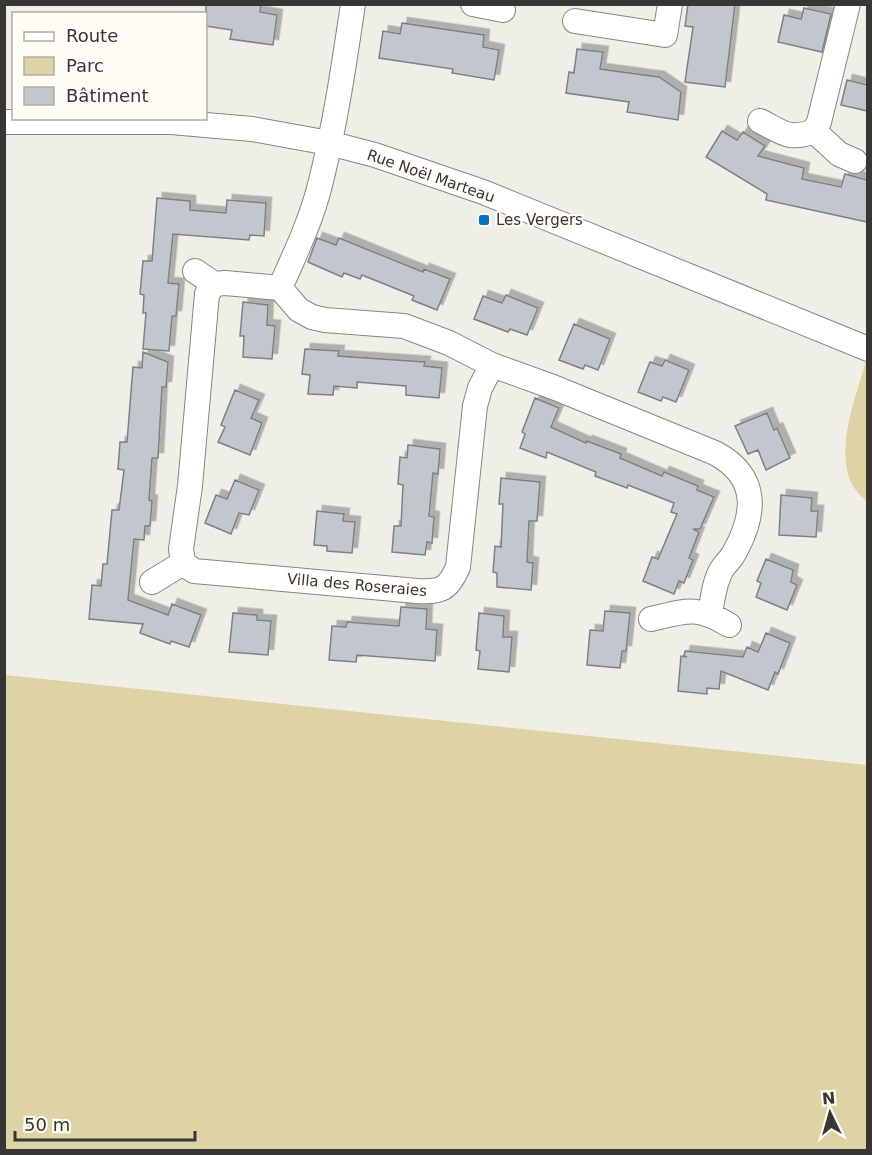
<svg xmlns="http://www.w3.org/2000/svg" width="872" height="1155" font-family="'DejaVu Sans',sans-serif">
	<defs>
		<filter id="shadow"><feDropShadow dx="5.5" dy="-5.5" stdDeviation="0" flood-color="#0004"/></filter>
	</defs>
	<rect width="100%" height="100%" fill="#f0efe7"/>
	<path fill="#ded3a4" d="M866,361l2,1 -1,139c-42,-30 -12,-100 -1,-140z
		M5,675l862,90v385h-862z"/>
	<path fill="#c1c7cc" stroke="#7c8187" stroke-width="1.5" filter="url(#shadow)" d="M206,4h55l-1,8 17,3 -4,30 -43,-6 2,-9 -26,-4z
		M688,4h47l-10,83 -40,-5 8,-55 -8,-1z
		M804,8l27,6 -9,38 -44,-10 6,-27 17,4z
		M402,23l82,12 -1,12 16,3 -5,30 -42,-7 1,-4 -74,-11 4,-27 17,3z
		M577,49l26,3 -3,17 59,8 22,15 -3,28 -51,-8 2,-10 -63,-9 3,-21 5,1z
		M847,80l20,5v26l-26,-6z
		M722,131l15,9 6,-8 22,14 -7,10 46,12 -2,11 39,8 4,-13 22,6v42l-101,-22 1,-6 -61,-37z
		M157,198l33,3v9l36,3 1,-13 39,3 -2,33 -14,-1 -1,5 -76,-6 -5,49 11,1 -3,32h-4l-3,35 -26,-2 3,-36h-3l1,-18 -4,-1 3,-33h9z
		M317,238l19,7 3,-7 84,34 1,-3 26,10 -13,31 -25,-10 2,-4 -52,-21 -2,4 -16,-6 -2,4 -34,-15z
		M506,295l32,13 -11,27 -17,-6 -2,3 -34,-13 9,-23 19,7z
		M243,302l25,3 -1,20 8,1 -3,33 -29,-2 1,-21h-4z
		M574,324l36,15 -12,31 -13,-5 -2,4 -24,-9z
		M305,349l34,2 -1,5 87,6 -1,4 18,2 -3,30 -33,-3v-9l-49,-4v6l-23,-2 -1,9 -25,-1 2,-19 -8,-1z
		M143,352l25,10 -2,25h-4l-4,71h-6l-3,42 3,1 -2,25h-5l-1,14 -10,-1 -6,61 40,15 4,-11 29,11 -12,32 -18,-6 -1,3 -30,-11 3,-9 -54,-5 3,-34 9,1 2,-22h4l5,-54h7l5,-40 -6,-1 2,-27h7l6,-75 9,1z
		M665,360l24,10 -13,32 -13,-5 -2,4 -23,-9 12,-30 12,4z
		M235,390l24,10 -8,18 11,5 -12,32 -32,-13 7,-15 -4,-2z
		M535,398l24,10 -8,19 35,16 1,-2 34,13 -1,4 42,18 2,-4 34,14 -1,4 17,7 -14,32h-7l6,3 -10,26 4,2 -9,23 -5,-2 -5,13 -31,-13 9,-24 6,2 19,-45 -6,-2 3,-9 -46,-18 -1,3 -32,-12 1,-4 -49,-20 -1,6 -26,-10 5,-14 -3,-2z
		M767,413l7,17 3,-2 13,30 -24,12 -8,-20 -10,4 -13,-28z
		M408,445l32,4 -2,25 -5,-1 -4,43 5,1 -2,26 -5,-1 -2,13 -33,-3 2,-26h7l2,-41 -5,-1 2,-27 7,1z
		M501,478l39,4 -3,39h-8l-2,41 6,1 -2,27 -34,-3v-14l-4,-1 2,-26 6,1 2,-43h-4z
		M235,480l24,10 -10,25 -10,-2 -8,21 -26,-11 11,-28 11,4z
		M781,495l31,3 -1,13h7l-2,26 -37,-2z
		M317,511l27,3 -1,7 12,1 -3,31 -25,-2v-5l-13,-1z
		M766,559l27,11 -2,12 6,3 -10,25 -31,-13 5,-14 -4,-2z
		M401,607l26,2 -1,20 11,1 -2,31 -78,-6 -1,7 -27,-2 3,-34 14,1 1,-5 52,4z
		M605,611l25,2 -4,38h-4l-2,17 -33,-3 3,-35 13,1z
		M233,613l24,2v5l14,1 -3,34 -39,-3z
		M479,613l25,3 -1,21h9l-3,35 -31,-3 2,-18 -4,-1z
		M766,633l24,10 -12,31 -3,-2 -7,18 -47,-19 -2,18 -12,-1v6l-29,-3 3,-35 6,1 -3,-1 1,-5 58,6 4,-10 11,5z"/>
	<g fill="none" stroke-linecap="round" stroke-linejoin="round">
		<defs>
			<path id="minor" d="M473,4l30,6
				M575,21l90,14 5,-31
				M760,121c22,11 29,20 54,10l5,-9 29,-118
				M4,122h167l81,7 77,14 46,12 108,37 385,157
				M814,131l25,23 16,7
				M195,271l19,13
				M280,288c15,-34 31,-67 40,-103 15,-59 24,-120 33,-181
				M492,365l-12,23 -5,18 -17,161c-10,23 -17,25 -41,24l-223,-20 -11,-8 -2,-14 9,-63 17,-192 7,-10 11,-1 55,5 19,22 13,7 13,3 79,6 45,17 43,22 61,22 162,66c45,24 41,62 18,102 -3,5 -8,9 -11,14 -8,13 -9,29 -12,44
				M152,582l31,-19
				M651,619c35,-8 45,-14 78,6"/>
		</defs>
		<use href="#minor" stroke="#87867f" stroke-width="26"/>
		<use href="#minor" stroke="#fff" stroke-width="24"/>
	</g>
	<rect fill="#0c71bd" stroke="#fefcf4" stroke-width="2" x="478" y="214" width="12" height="12" rx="3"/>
	<g text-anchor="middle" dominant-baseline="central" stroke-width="4.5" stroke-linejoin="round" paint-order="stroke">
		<g font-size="15" fill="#373634" stroke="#fefcf4">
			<text transform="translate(431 176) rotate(19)">Rue Noël Marteau</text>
			<text transform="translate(357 585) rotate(5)">Villa des Roseraies</text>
		</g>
		<g font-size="15" fill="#373634" stroke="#fefcf4" text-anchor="start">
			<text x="496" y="220">Les Vergers</text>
		</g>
	</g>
	<rect width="872" height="1155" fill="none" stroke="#373634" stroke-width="12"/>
	<rect x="12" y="12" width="195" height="108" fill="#fefcf4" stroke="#aeada7" stroke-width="1.5"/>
	<rect x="24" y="32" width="30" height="9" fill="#ffffff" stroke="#aeada7" stroke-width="1.5"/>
	<text x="66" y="42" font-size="18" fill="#373634">Route</text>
	<rect x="24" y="57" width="30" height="18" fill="#ded3a4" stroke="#aeada7" stroke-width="1.5"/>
	<text x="66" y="72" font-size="18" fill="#373634">Parc</text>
	<rect x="24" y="87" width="30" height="18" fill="#c1c7cc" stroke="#aeada7" stroke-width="1.5"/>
	<text x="66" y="102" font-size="18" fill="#373634">Bâtiment</text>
	<g transform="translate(830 1113) rotate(355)" stroke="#fefcf4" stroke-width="4.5" paint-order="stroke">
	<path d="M0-4.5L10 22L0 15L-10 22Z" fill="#373634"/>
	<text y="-9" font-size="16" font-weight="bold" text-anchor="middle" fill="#373634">N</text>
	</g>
	<path d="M15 1131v9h180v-9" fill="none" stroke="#373634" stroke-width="3"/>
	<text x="24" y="1131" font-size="18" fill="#373634" stroke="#fefcf4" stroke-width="4.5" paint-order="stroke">50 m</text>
</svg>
